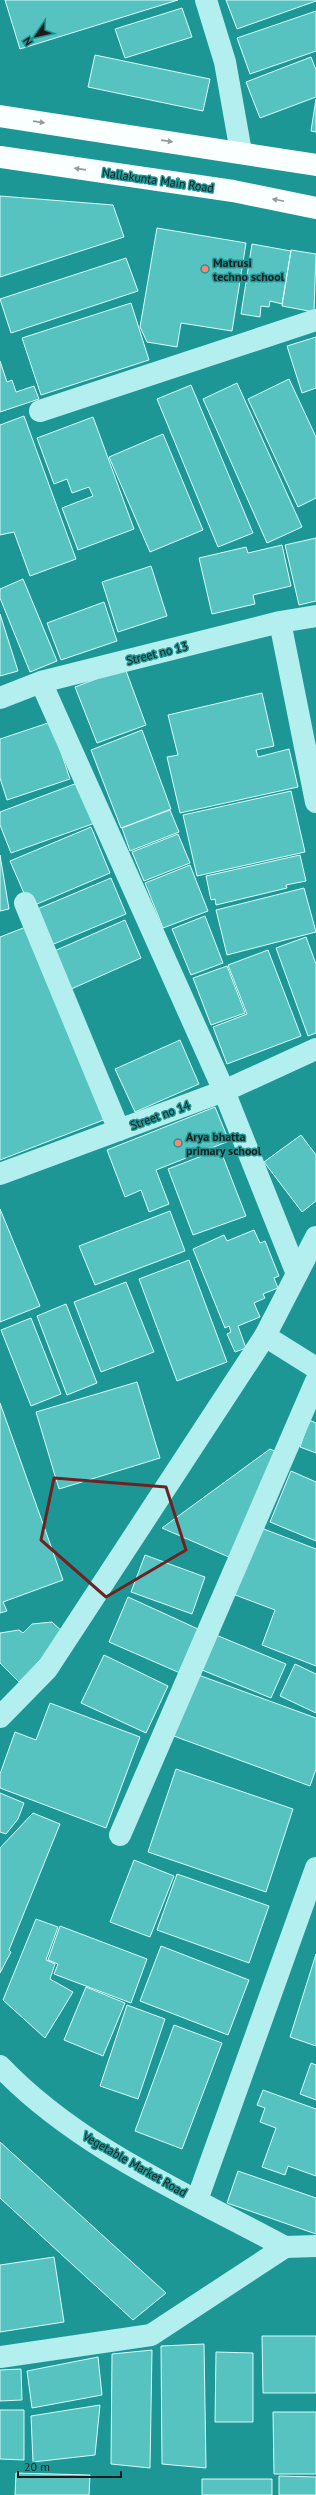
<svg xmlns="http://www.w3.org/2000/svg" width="316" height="2495" font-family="'PT Sans',sans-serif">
	<rect width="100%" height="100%" fill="#1d9796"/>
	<path fill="#57c3c1" stroke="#d8fbfa" d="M5,0h173l-158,49z
		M226,0h90v1l-79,28z
		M182,8l10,29 -67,21 -10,-29z
		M316,11v40l-66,23 -13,-36z
		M95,55l115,24 -7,32 -115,-24z
		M311,57l5,13v27l-56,21 -14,-36z
		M316,99v33l-5,-1z
		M0,196l113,9 11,32 -124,40z
		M157,228l89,15 -14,88 -51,-8 -4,24 -30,-5 -7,-15z
		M252,244l39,7 -9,53 -12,-3 -1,6 -8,-1 -1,11 -19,-3z
		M291,250l25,4 -2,58 -32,-6z
		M126,258l12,33 -127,42 -11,-34z
		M131,303l18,57 -108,35 -19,-57z
		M316,337v51l-14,5 -15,-47z
		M0,361l7,21 5,-2 4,12 18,-6 5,13 -39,13z
		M289,379l27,58v61l-18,9 -50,-108z
		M237,383l65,144 -35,16 -64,-144z
		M191,385l62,148 -35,14 -61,-148z
		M24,416l52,143 -46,17 -16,-44 -14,3v-110z
		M93,417l41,112 -56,21 -16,-42 31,-12 -4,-9 -17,6 -5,-14 -13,5 -17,-46z
		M163,434l40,96 -53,22 -41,-95z
		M316,538v63l-17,4 -14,-60z
		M282,545l9,41 -38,9 2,9 -43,10 -13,-56 47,-11 2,6z
		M151,566l16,50 -49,16 -16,-50z
		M23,579l34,82 -27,11 -30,-74v-9z
		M104,602l13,39 -56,19 -14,-37z
		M0,614l18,57 -18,5z
		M125,668l21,57 -49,18 -22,-56z
		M262,693l12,53 -18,4 2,7 31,-8 9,38 -118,26 -13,-56 11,-2 -10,-40z
		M51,722l19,57 -63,21 -7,-22v-39z
		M142,730l29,79 -50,19 -30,-78z
		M80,782l15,41 -84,30 -11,-28v-13z
		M291,791l14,61 -108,24 -14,-61z
		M170,810l9,22 -49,19 -8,-23z
		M91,827l19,46 -80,34 -20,-46z
		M178,834l12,29 -46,18 -12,-29z
		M0,855l9,54 -9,2z
		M300,855l6,26 -20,4 1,3 -71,17 -1,-6 -4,1 -5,-24z
		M190,865l18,46 -45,17 -18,-45z
		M111,878l15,36 -77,32 -14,-36z
		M304,888l12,44 -89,23 -11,-45z
		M205,916l18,47 -32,12 -19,-46z
		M125,920l16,38 -72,32 -17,-38z
		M31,925l75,194 -106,41v-223z
		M306,937l10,27v69l-8,3 -32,-88z
		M268,950l33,86 -74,28 -14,-37 34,-13 -19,-49z
		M227,966l18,47 -34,12 -18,-47z
		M180,1040l19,44 -64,28 -20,-43z
		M215,1107l14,34 -73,29 13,34 -20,8 -8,-22 -16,7 -18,-47z
		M301,1135l15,20v46l-14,11 -38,-50z
		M220,1149l26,67 -53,19 -25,-66z
		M0,1209l40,97 -40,16z
		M170,1211l15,40 -90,34 -16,-39z
		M254,1230l6,13 5,-2 14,35 -5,2 4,10 -15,6 2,4 -11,5 6,14 -22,9 8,22 -11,4 -8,-18 4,-2 -2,-6 -4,2 -32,-79 31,-14 3,6z
		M189,1260l38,102 -50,19 -38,-102z
		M126,1282l28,70 -53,20 -27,-70z
		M66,1304l31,79 -30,12 -30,-79z
		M31,1318l30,76 -30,12 -30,-76z
		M137,1382l23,76 -101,31 -23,-77z
		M0,1403l63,177 -60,22 4,9 -7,2z
		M309,1420l7,3v30l-16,-6z
		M270,1449l7,3 -46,106 -69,-30z
		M291,1471l25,11v59l-46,-19z
		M256,1526l60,23v117l-54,-21 13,-35 -45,-17z
		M145,1555l60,22 -13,37 -61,-22z
		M128,1597l70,32 -18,44 -71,-31z
		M52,1622l13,12 -46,48 -19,-19v-30l19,-3 4,3 9,-9z
		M216,1635l70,29 -15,34 -69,-28z
		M104,1655l64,31 -22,47 -65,-30z
		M295,1664l21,10v39l-36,-17z
		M193,1673l123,45v51l-6,17 -139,-51z
		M50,1703l90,34 -34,91 -106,-40v-14l15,-42 21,8z
		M176,1769l117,40 -27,83 -118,-40z
		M0,1793l24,10 -6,16 -12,15 -6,-2z
		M33,1813l27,11 -51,126 2,2 -11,21v-125z
		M134,1860l40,16 -24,61 -40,-15z
		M177,1874l92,32 -20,57 -92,-33z
		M36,1919l22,8 -12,33 9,4 -5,15 23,13 -28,46 -42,-38z
		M60,1926l87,33 -16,44 -77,-29 4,-10 -10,-4z
		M161,1946l88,34 -21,55 -88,-34z
		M316,1954v92l-26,-9z
		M86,1987l39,16 -22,53 -39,-16z
		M127,2005l38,14 -27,80 -38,-13z
		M174,2025l48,18 -40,106 -47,-18z
		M311,2063l5,2v35l-16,-6z
		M263,2090l53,19v67l-28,-10 -3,9 -23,-8 14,-39 -16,-6 5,-14 -8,-3z
		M0,2142l166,151 -33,27 -133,-122z
		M238,2171l78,27v36l-89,-31z
		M54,2257l10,65 -64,10v-67z
		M262,2336h54v57h-53z
		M204,2344l2,124 -44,-4 -1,-118z
		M152,2350l-2,118 -39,-4 1,-110z
		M216,2352l37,1v69h-38z
		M98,2357l4,38 -70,13 -5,-37z
		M21,2369l1,31 -22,1v-31z
		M100,2405l-5,50 -62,7 -2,-46z
		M0,2410h24v50l-24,-1z
		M273,2412h43v62h-42z
		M16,2473l74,2 -1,20h-74z
		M279,2476l37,1v18h-37z
		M202,2479h70v16h-70z"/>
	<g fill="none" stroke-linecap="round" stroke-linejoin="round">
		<path stroke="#b2efee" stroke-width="22" d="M206,0l19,62 16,90
			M40,411l276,-91
			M280,622l36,180
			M41,682l183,409 73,183
			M0,698l41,-16 239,-60 36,-6
			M25,903l94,227
			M0,1174l224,-83 92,-42
			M265,1336l51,32
			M120,1835l196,-454
			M197,2200l119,-332
			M0,2357l151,-22 134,-88"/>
		<path stroke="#b2efee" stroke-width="22" d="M0,1717l47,-48 218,-333 51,-99
			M0,2066c77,81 187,128 285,181l31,-1"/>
		<path stroke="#faffff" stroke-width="22" d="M0,116l316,49
			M0,157l233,34 83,17"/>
	</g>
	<defs><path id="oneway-solid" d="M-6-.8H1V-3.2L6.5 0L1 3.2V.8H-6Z"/></defs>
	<g fill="#979999">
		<use href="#oneway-solid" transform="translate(39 122) rotate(8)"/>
		<use href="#oneway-solid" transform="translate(167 141) rotate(8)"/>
		<use href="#oneway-solid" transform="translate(80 169) rotate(-172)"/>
		<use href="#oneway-solid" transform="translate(278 200) rotate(-168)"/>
	</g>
	<path fill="none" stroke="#702222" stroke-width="3" stroke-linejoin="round" d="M54,1478l112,9 20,63 -80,47 -65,-57z"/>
	<g fill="#fe8571" stroke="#1d9796" stroke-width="1.5">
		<circle cx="205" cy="269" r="4"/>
		<circle cx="178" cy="1143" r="4"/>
	</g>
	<g text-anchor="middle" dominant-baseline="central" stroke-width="3" stroke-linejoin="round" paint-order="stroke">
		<g font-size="12" fill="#1d1d1d" stroke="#1d9796">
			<text transform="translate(158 180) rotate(8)">Nallakunta Main Road</text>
			<text transform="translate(157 653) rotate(-14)">Street no 13</text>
			<text transform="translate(160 1115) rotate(-20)">Street no 14</text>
			<text transform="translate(135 2164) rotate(30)">Vegetable Market Road</text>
		</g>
		<g font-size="12" font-weight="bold" fill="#1d1d1d" stroke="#1d9796" text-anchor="start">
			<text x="213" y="262">Matrusi<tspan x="213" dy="14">techno school</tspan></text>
			<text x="186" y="1136">Arya bhatta<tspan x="186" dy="14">primary school</tspan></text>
		</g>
	</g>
	<g transform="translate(36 36) rotate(236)" stroke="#1d9796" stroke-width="3" paint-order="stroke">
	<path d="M0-3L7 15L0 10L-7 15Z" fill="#1d1d1d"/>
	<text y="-6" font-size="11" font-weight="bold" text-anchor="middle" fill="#1d1d1d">N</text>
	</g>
	<path d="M18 2471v6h103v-6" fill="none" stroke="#1d1d1d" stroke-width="2"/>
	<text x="24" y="2471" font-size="12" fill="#1d1d1d" stroke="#1d9796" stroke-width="3" paint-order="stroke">20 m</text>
</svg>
